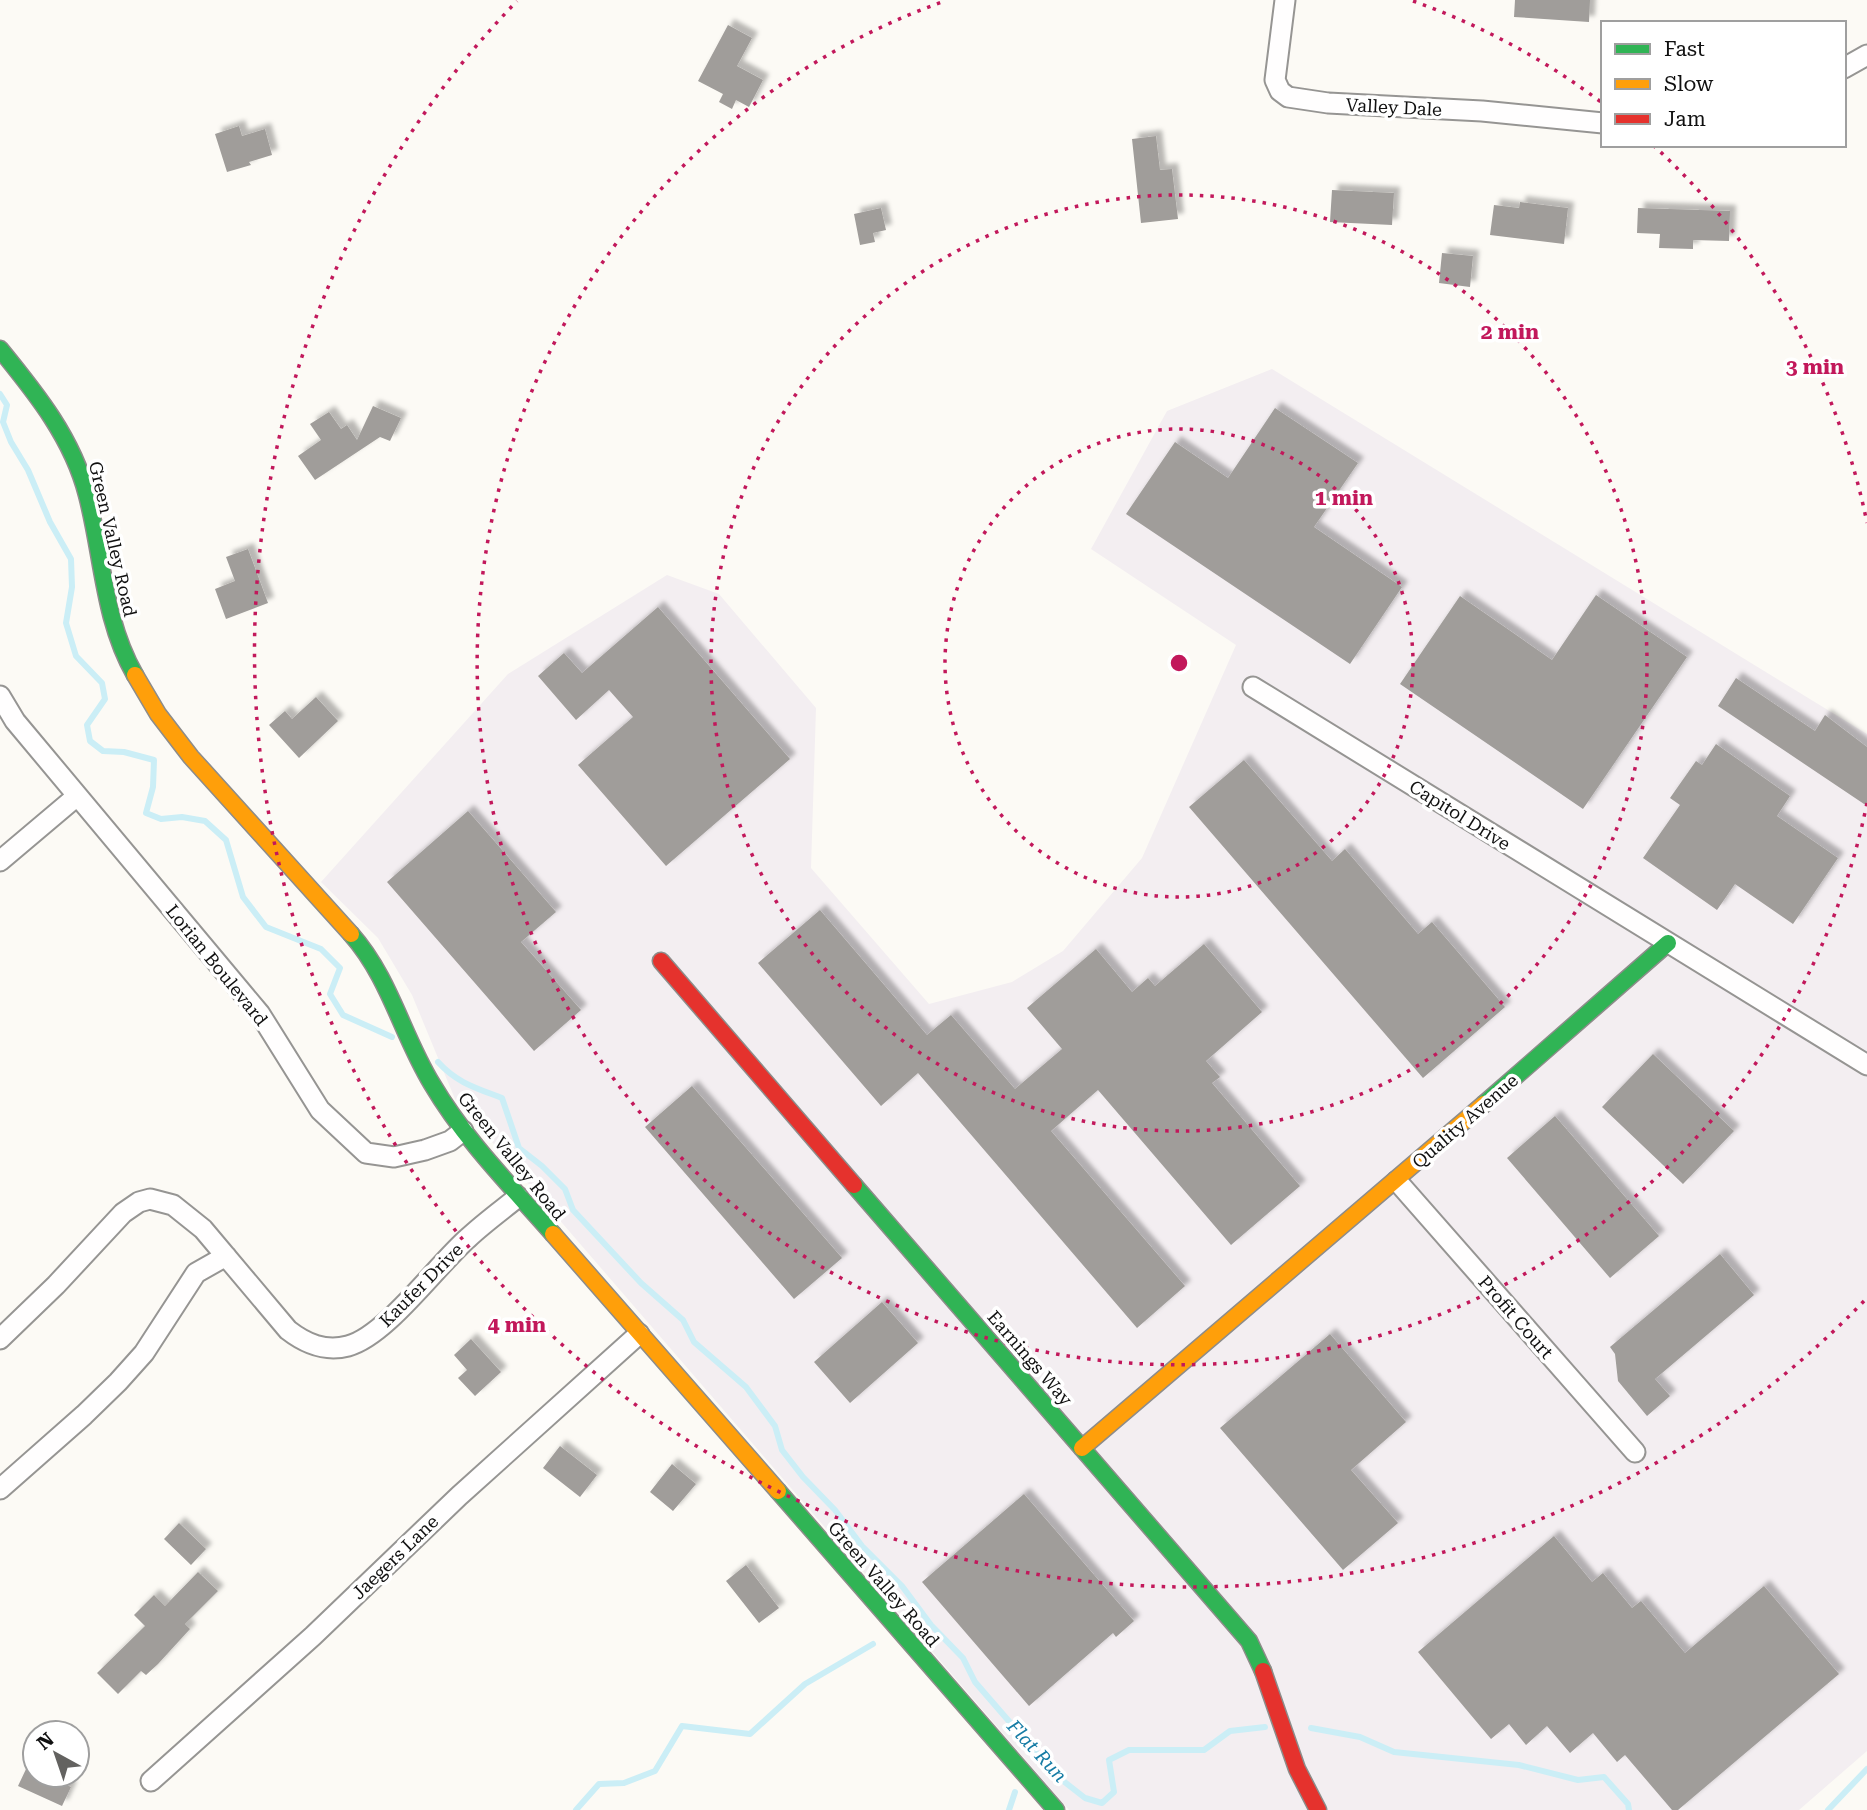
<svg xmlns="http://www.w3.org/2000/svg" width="1867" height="1810" font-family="'Roboto Serif',serif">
	<defs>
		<filter id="shadow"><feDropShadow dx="6" dy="-6" stdDeviation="2" flood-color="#0004"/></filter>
	</defs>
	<rect width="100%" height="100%" fill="#fcfaf5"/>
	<path fill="#f3eef1" d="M1272,369l595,365v1017l-68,59h-730l-614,-711 -43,-104 -34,-57 -57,-56 187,-208 159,-99 52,19 97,114 -5,160 118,136 83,-22 51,-31 79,-93 94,-213 -145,-96 76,-138z"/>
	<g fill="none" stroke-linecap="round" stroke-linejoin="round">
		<path stroke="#cbeef6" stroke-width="6" d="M0,394l7,11 -4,17 8,20 17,28 22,52 21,37 1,28 -6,36 10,33 26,27 3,16 -18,26 3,16 13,10 21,1 30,8 -1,27 -7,26 15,6 21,-2 23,4 21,19 17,57 23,30 55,22 19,19 -10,26 13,21 49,22
			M438,1062c19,21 38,26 64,36l17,50 23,18 23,23 8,21 68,73 42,37 11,22 52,45 29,39 7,24 21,27 32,33 27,36 40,40 29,39 32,33 12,24 59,68 28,30 23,18 17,5 12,-11 -5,-32 20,-10h75l26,-19 35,-4
			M1311,1728l49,9 34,15 125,13 59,15 26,-3 24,27 1,6
			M576,1810l23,-26 25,-1 31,-12 27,-45 68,8 55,-50 68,-40
			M1009,1810l6,-18
			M1828,1810l39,-41"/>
	</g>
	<path fill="#a09d9a" filter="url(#shadow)" d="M1515,0h75l-1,22 -75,-5z
		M728,25l24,13 -15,28 26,14 -14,27 -13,-7 -4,9 -13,-7 4,-8 -25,-13z
		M239,126l3,10 23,-7 7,26 -23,7 2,3 -24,7 -12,-38z
		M1156,136l4,34 12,-1 6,50 -37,4 -9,-84z
		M1332,190l62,3 -2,32 -62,-3z
		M1520,202l48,6 -4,36 -74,-9 4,-30 25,3z
		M881,208l5,22 -13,3 2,9 -15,3 -6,-31z
		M1638,208l92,3 -1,30 -36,-1v9l-34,-1 1,-14 -23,-1z
		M1442,253l31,3 -3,31 -31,-4z
		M373,406l28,12 -11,23 -10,-4 -65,43 -17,-24 23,-16 -11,-16 19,-12 12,17 6,-4 10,15z
		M1275,408l83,55 -44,64 88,60 -52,77 -224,-150 49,-72 53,36z
		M248,549l20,54 -42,16 -11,-30 20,-8 -9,-24z
		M1596,595l91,62 -104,152 -183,-125 60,-88 92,64z
		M658,607l132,152 -124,107 -88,-101 55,-48 -24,-27 -33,30 -38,-44 26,-23 18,20z
		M1736,678l79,53 10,-16 42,32v59l-149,-100z
		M316,697l22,24 -39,37 -30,-33 16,-14 7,8z
		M1716,744l74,52 -13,20 61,42 -45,66 -58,-40 -18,26 -74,-52 37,-53 -10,-7 26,-37 6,4z
		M1244,760l88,101 13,-12 73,85 14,-12 73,85 -82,71 -234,-271z
		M468,811l88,101 -35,30 60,68 -47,41 -147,-169z
		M820,910l107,125 24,-20 64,74 47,-40 -35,-41 69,-59 36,43 16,-14 7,8 49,-42 58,68 -56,49 14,16 -8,6 88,103 -69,59 -133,-155 -47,41 134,155 -48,42 -219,-255 -37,33 -123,-143z
		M1653,1054l81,77 -51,53 -81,-77z
		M692,1086l150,172 -48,41 -149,-172z
		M1555,1116l104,120 -49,42 -103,-120z
		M1720,1254l34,41 -99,84 15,17 -23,20 -29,-35 -3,-27 -5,-7z
		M882,1302l36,41 -68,60 -36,-41z
		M1330,1334l76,88 -55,48 47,53 -55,47 -123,-142z
		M471,1339l30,33 -26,24 -17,-18 9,-8 -13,-15z
		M560,1446l37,29 -17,22 -37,-29z
		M672,1464l24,20 -23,27 -23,-19z
		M1024,1494l110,127 -18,16 -3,-4 -84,73 -107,-124z
		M179,1523l27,26 -15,16 -27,-26z
		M1554,1536l38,46 11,-9 29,35 9,-7 44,52 79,-67 75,88 -161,136h-6l-47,-55 -8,7 -24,-29 -23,20 -23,-27 -21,19 -17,-21 -18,15 -73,-87z
		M746,1565l33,43 -20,15 -33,-42z
		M198,1572l20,19 -33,33 5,5 -32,35 -12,11 -5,-4 -23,23 -21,-21 48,-47 -11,-11 20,-20 11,11z
		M27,1767l8,4v4h10l26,12 -9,19 -44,-20z"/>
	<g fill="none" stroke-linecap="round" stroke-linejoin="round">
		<defs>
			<path id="street" d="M1285,0l-10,80 5,11 8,6 40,6 154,8 121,12
				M1844,68l23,-13
				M1253,687l614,378
				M0,696l15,25 245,293 60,96 46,43 28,4 31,-7 25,-9 13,-10
				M0,861l77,-65
				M1397,1181l238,271
				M0,1339l56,-54 67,-72 16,-11 11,-3 23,6 30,24 85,101c18,14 37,22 60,16 38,-10 89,-81 120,-108 16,-15 34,-28 50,-41
				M0,1489l84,-74 34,-33 26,-29 52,-80 30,-17
				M151,1781l162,-145 146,-140 180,-162"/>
			<path id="fast" d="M0,349c36,44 73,90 87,146 16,61 16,124 48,180
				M351,934c39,44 51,101 81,150 33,56 79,102 121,150
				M1484,1104l184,-161
				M854,1185l395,456 14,30
				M778,1491l278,319"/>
			<path id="slow" d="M135,675l23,39 33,43 160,177
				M553,1234l225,257
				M1082,1448l402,-344"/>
			<path id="jam" d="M661,961l193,224
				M1263,1671l34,98 21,41"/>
		</defs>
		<use href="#street" stroke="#969593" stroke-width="23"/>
		<use href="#fast" stroke="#8d8c8a" stroke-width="19"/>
		<use href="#slow" stroke="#8d8c8a" stroke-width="19"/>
		<use href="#jam" stroke="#8d8c8a" stroke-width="19"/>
		<use href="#street" stroke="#fffefe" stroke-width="19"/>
		<use href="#fast" stroke="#30b455" stroke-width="16"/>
		<use href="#slow" stroke="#ff9f0a" stroke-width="16"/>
		<use href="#jam" stroke="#e5322d" stroke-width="16"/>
	</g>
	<g fill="none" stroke="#c2185b" stroke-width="3.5" stroke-dasharray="3.5 7">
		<circle cx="1179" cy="663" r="234"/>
		<circle cx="1179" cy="663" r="468"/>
		<path d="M1867 803A702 702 0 1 1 945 1M1413 1A702 702 0 0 1 1601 102M1653 145A702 702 0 0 1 1867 523"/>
		<path d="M1864 1301A936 936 0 1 1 517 1"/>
	</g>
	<g text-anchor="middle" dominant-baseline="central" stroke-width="7" stroke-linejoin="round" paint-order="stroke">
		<g font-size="18" fill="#101010" stroke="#fff">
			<text transform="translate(1394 107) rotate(3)">Valley Dale</text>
			<text transform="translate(113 539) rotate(77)">Green Valley Road</text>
			<text transform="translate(1460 815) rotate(32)">Capitol Drive</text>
			<text transform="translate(217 965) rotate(51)">Lorian Boulevard</text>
			<text transform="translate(1465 1121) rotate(-41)">Quality Avenue</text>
			<text transform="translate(512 1156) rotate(51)">Green Valley Road</text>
			<text transform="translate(421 1285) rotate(-45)">Kaufer Drive</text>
			<text transform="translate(1516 1317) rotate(49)">Profit Court</text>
			<text transform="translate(1030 1358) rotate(49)">Earnings Way</text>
			<text transform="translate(395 1557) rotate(-44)">Jaegers Lane</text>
			<text transform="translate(884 1584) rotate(49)">Green Valley Road</text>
		</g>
		<g font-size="19" font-style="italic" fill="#167ca5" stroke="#fff">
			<text transform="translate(1037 1751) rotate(47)">Flat Run</text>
		</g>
	</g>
	<circle cx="1179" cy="663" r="10" fill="#c2185b" stroke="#fff" stroke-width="3.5"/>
	<g font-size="21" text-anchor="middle" font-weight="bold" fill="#c2185b" stroke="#fff" stroke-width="7" stroke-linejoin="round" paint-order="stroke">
		<text x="1510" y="339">2 min</text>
		<text x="1815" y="374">3 min</text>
		<text x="1344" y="505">1 min</text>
		<text x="517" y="1332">4 min</text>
	</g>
	<rect x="1601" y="21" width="245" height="126" fill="#ffffff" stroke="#9f9f9f" stroke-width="2"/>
	<rect x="1615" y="44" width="35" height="10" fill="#30b455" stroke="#9f9f9f" stroke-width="2"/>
	<text x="1664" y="56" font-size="21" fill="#101010">Fast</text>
	<rect x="1615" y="79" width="35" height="10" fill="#ff9f0a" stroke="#9f9f9f" stroke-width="2"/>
	<text x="1664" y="91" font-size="21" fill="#101010">Slow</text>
	<rect x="1615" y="114" width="35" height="10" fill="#e5322d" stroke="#9f9f9f" stroke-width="2"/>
	<text x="1664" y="126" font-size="21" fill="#101010">Jam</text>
	<g transform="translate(56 1754) rotate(320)"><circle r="33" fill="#ffffff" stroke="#9f9f9f" stroke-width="2"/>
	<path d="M0-5L12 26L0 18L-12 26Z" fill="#636260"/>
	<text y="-10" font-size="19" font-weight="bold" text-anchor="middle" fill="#101010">N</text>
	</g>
</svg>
